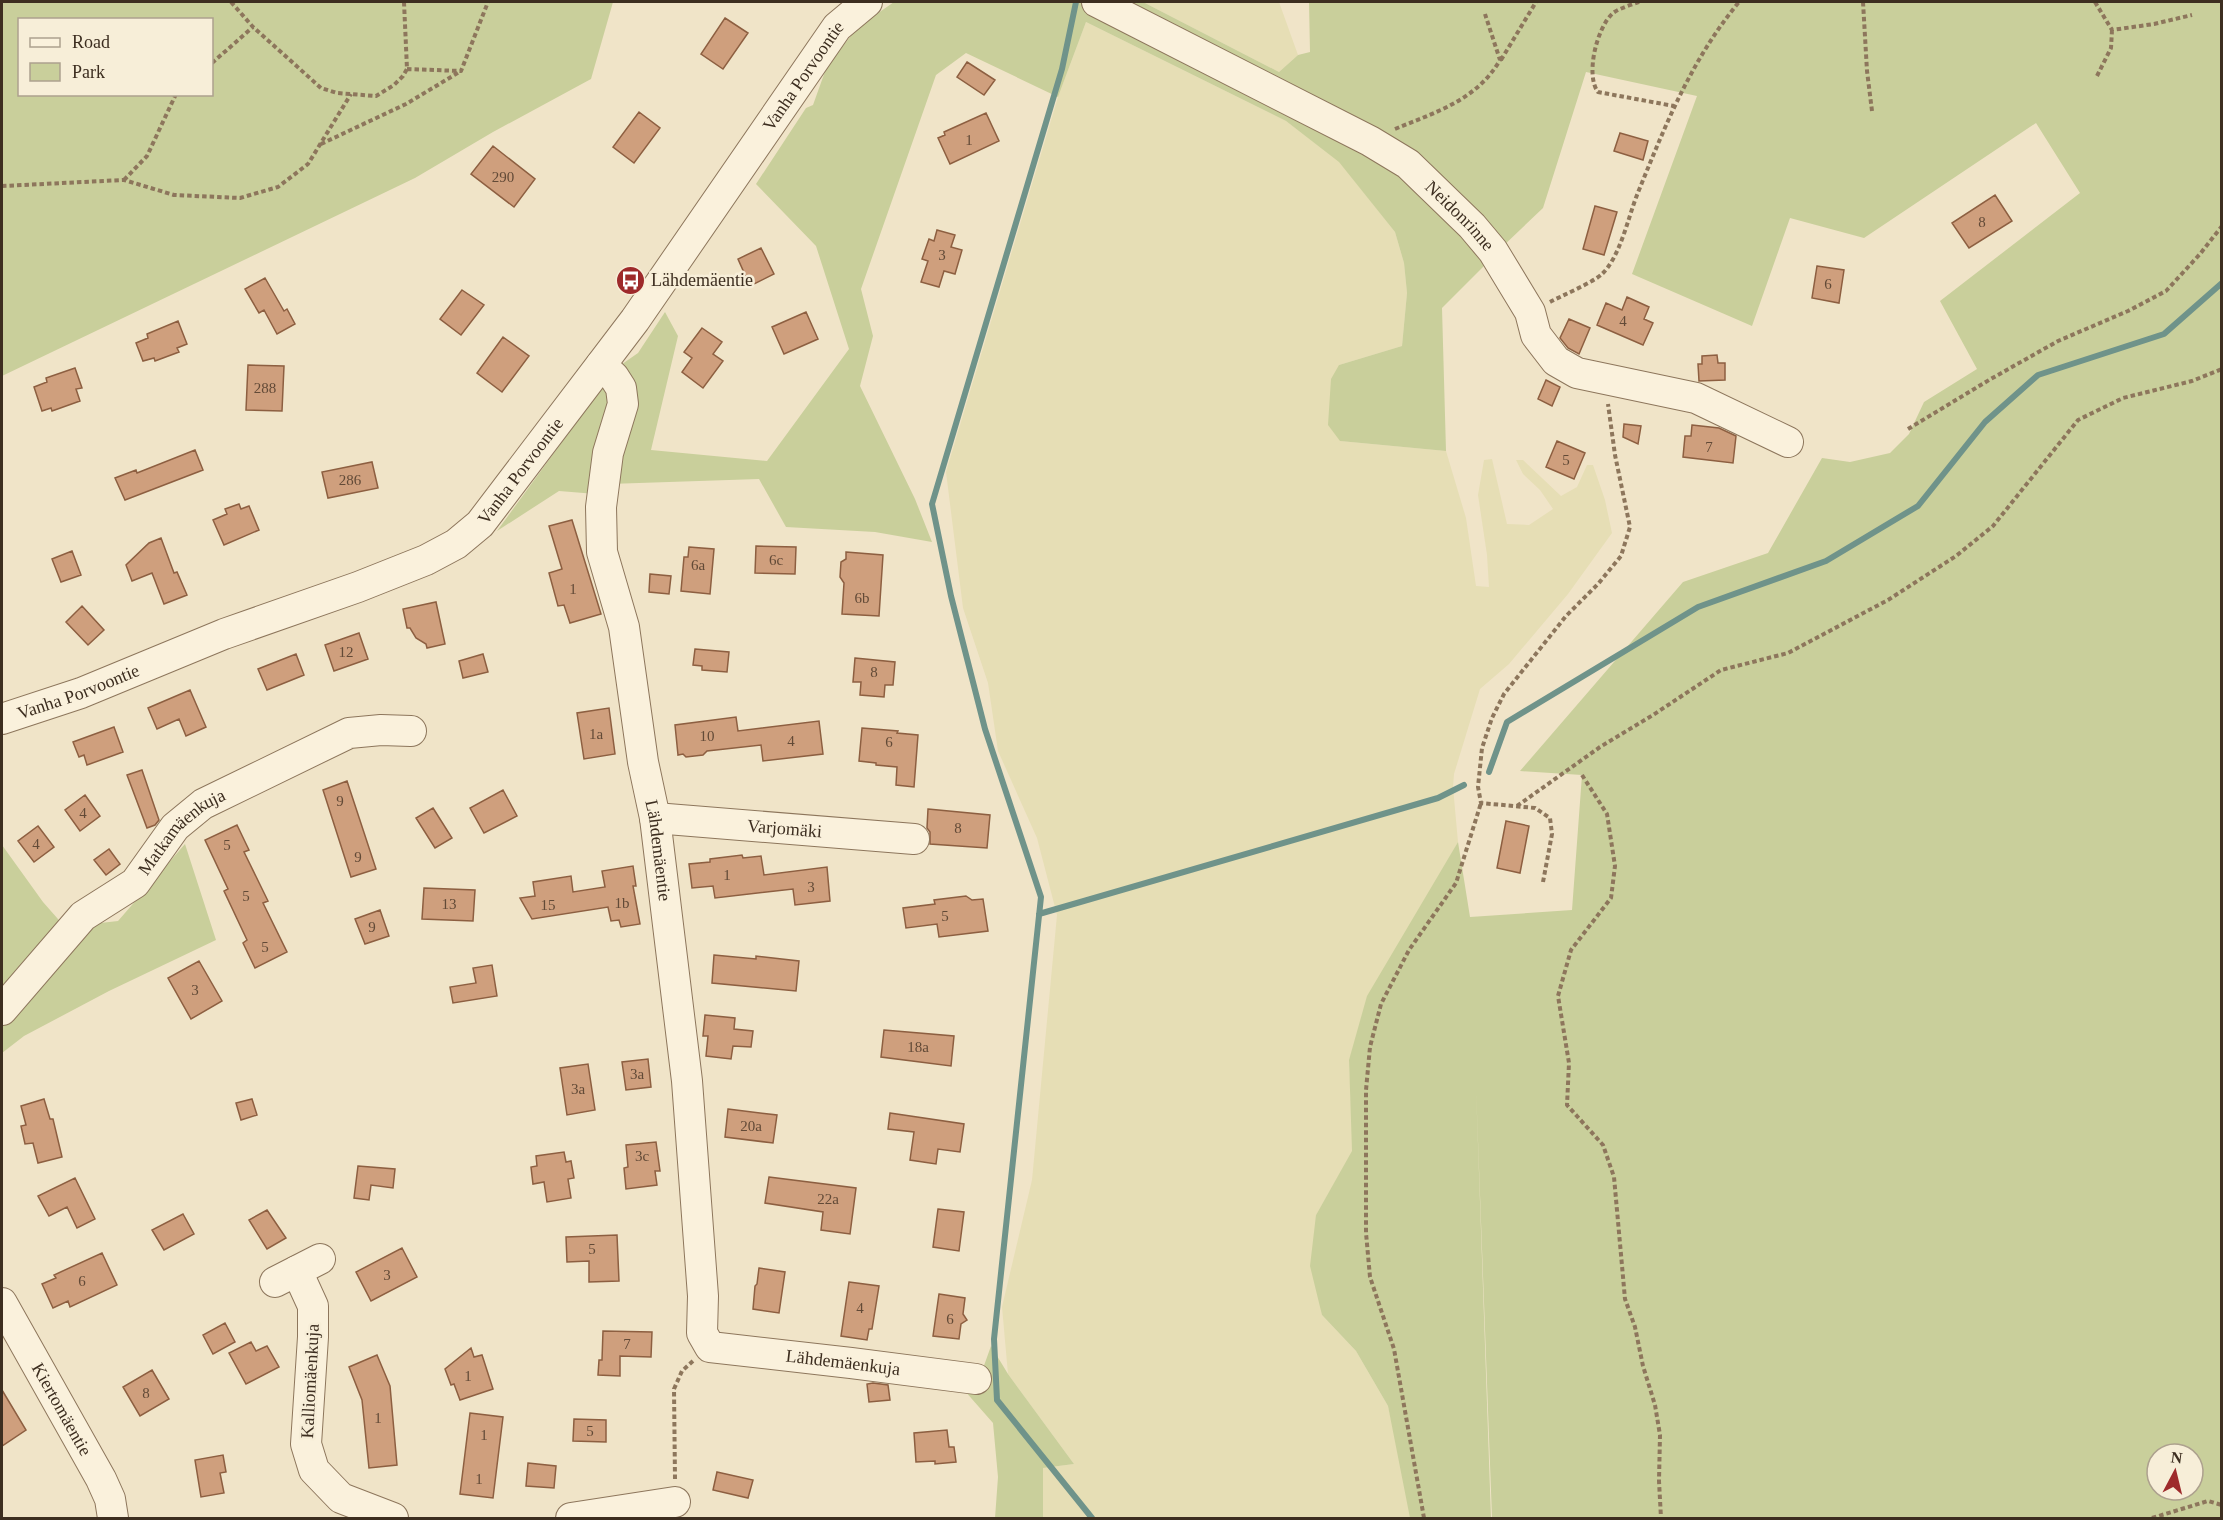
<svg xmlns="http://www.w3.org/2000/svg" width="2223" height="1520" font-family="Georgia,serif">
	<rect width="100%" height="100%" fill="#f0e4c8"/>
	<path fill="#e6deb5" d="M1143,2h136l19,53 -19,17z
		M1086,22l200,99 53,40 56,71 9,31 3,30 -5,53 -63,19 1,76 106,10 20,67 10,68 13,1 -2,-32 -9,-60 6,-35 8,-1 15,65 22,1 24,-16 -13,-19 -17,-16 -7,-14h7l38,36 16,-9 10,-22h6l12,35 7,33 -44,61 -59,70 -29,25 -26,85 -1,13 5,55 -33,61 -76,157 4,91 -37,64 6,100 34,36 32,55 22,91 2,21h-369v-50l31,-4 -66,-90 -6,-67 30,-127 25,-265 -20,-77 -39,-87 -10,-68 -25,-75 -17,-136 112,-375z"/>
	<path fill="#c9cf9b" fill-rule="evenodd" d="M2,2h611l-22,77 -98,53 -78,46 -413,198zM20,20h192v74h-192z
		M894,2h199l299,158 97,101 -47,47 4,143 -106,-10 -12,-16 3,-46 8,-14 63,-19 5,-53 -3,-30 -9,-31 -56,-70 -53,-41 -200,-99 -28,75 -92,-44 -30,22 -75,214 12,47 -13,50 55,113 17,43 -57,-10 -89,-5 -27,-48 -150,5 6,-115 23,-16 27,-41 13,24 -27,114 116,11 82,-112 -33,-103 -60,-62 50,-76 7,-3 14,-39 31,-39z
		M1114,2h29l136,70 19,-17 12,-3 -1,-50h912v1516h-729l-16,-431 15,431h-81l-22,-112 -32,-55 -34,-36 -12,-49 6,-51 36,-64 -3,-91 18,-64 91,-154 12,75 102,-7 10,-135 -62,-4 163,-189 85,-29 54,-95 28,4 40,-9 19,-19 15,-32 53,-33 -37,-68 140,-108 -44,-70 -172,115 -74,-20 -38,108 -120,-52 65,-178 -111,-24 -43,136 -43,41 -55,-65zM2157,1454h36v36h-36z
		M608,379l7,10 -19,105 -37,-3 -62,40z
		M185,844l31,96 -107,51 -85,45 -22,17v-208l41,57 22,25 53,-6z
		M991,1346l17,28 66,90 -31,4v50h-48l3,-41 -5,-54 -36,-41 24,-8z"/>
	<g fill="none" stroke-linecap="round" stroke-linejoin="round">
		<path stroke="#6f938a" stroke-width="6" d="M1076,2l-14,67 -130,435 19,92 34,133 56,168 -47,442 3,61 95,118
			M1489,772l18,-50 191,-115 128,-46 92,-55 67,-84 53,-47 126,-41 58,-51
			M1039,914l399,-116 26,-13"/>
	</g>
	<path fill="#cf9f7d" stroke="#8d5f41" stroke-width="1.5" d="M725,18l23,15 -25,36 -22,-15z
		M967,62l28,18 -11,15 -27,-18z
		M639,112l21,16 -26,35 -21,-16z
		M986,113l13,28 -49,23 -12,-26 7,-3 -1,-3z
		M1620,133l28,8 -5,19 -29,-9z
		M493,146l42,33 -21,28 -43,-33z
		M1995,195l17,26 -43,27 -17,-25z
		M1595,206l22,6 -13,43 -21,-6z
		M937,230l18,5 -4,12 11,3 -7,24 -11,-3 -5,16 -18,-5 7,-21 -6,-2 7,-20 5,2z
		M761,248l13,26 -24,12 -12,-27z
		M1817,266l27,4 -5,33 -27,-5z
		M265,278l19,33 3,-2 8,15 -18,10 -13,-24 -5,3 -14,-24z
		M462,290l22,15 -23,30 -21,-16z
		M1627,297l22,10 -5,12 9,4 -10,22 -46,-20 9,-22 16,7z
		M806,312l12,27 -34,15 -12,-27z
		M1569,319l21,9 -11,26 -11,-6 -8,-10z
		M178,321l9,23 -10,4 2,4 -24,9 -1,-3 -11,3 -7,-18 12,-5 -1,-4z
		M702,328l20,14 -9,12 10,7 -20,27 -21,-16 10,-14 -8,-6z
		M503,337l26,19 -27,36 -25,-19z
		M1717,355l1,8h7v17l-26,1 -1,-17h4v-8z
		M248,365l36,1 -2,45 -36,-1z
		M75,368l7,20 -6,1 4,12 -28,10 -1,-3 -9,3 -8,-24 13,-5 -1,-4z
		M1546,380l14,7 -8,19 -14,-7z
		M1624,424l17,2 -3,18 -15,-7z
		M1692,425l27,3 17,8 -3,27 -50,-6 2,-21h6z
		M1557,441l28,12 -11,26 -28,-12z
		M195,450l8,20 -78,30 -10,-22 21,-8 1,3z
		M372,462l6,26 -50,10 -6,-26z
		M239,504l2,5 8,-3 10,24 -35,15 -11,-25 14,-6 -2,-5z
		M572,520l29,94 -31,9 -6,-18 -6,1 -9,-33 13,-4 -13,-43z
		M161,538l13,35 3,-1 10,23 -23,9 -12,-31 -20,8 -6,-16 23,-22z
		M756,546l40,1 -1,27 -40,-1z
		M689,547l25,2 -4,45 -29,-3 3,-34h4z
		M72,551l9,24 -20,7 -9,-23z
		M846,552l37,3 -4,61 -37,-2 2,-31 -4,-6 1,-15 5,-3z
		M650,574l21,2 -2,18 -20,-2z
		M436,602l9,42 -18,4 -1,-4 -10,-6 -6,-10h-3l-4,-19z
		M82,606l22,24 -16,15 -22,-23z
		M359,633l9,26 -34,12 -9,-26z
		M695,649l34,3 -2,20 -25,-2v-4l-9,-1z
		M296,654l8,21 -37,15 -9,-21z
		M483,654l5,18 -25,6 -4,-17z
		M855,658l40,4 -2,23h-8l-1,12 -24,-2 1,-13h-8z
		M190,690l16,37 -20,9 -7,-17 -22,10 -9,-21z
		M609,708l6,46 -31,5 -7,-46z
		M736,717l2,14 81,-10 4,33 -60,7 -2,-16 -54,6 -4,4 -17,2 -3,-3 -5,1 -3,-30z
		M114,727l9,25 -36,13 -3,-10 -5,2 -6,-15z
		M862,728l36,3 -1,2 21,2 -4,52 -18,-2 1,-18 -21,-2v-2l-17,-2z
		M142,770l17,50 -4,5 -8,3 -20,-53z
		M347,781l29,88 -25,8 -28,-87z
		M503,790l14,26 -33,17 -14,-25z
		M85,795l15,21 -20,15 -15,-21z
		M433,808l19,30 -17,10 -19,-30z
		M928,809l62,6 -3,33 -57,-4v-12l-3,-4z
		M1506,821l23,5 -9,47 -23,-5z
		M237,825l12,25 -5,2 24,49 -5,2 24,49 -32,16 -12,-25 4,-3 -23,-49 4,-2 -23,-49z
		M38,826l16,21 -20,15 -16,-21z
		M109,849l11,15 -14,11 -12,-15z
		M742,855l1,3 18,-2 3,19 63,-8 3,34 -35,4 -2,-16 -78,9 -2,-12 -21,2 -3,-24 21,-2v-3z
		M633,866l3,20h-3l7,38 -19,3 -2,-7 -8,1 -3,-14 -76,12 -12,-21 15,-2 -2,-14 38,-6 2,16 32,-5 -3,-16z
		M424,888l51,2 -2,31 -51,-2z
		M966,896l6,4 11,-1 5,32 -49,6 -2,-13 -31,4 -3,-20 32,-4 -1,-4z
		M380,910l9,26 -24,8 -10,-25z
		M714,955l42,4v-3l43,5 -3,30 -84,-8z
		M199,961l23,40 -31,18 -23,-41z
		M492,965l5,31 -44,7 -3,-16 26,-4 -3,-15z
		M705,1015l30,3 -1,11 19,2 -2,16 -18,-1 -2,13 -25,-3 2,-20h-5z
		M884,1030l70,6 -3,30 -70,-9z
		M648,1059l3,28 -25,3 -4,-28z
		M588,1064l7,46 -28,5 -7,-47z
		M44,1099l6,20h3l9,38 -24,6 -5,-20 -8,1 -4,-18 5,-1 -5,-19z
		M252,1099l5,16 -16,5 -5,-17z
		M728,1109l49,6 -4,28 -48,-6z
		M890,1113l74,11 -4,28 -22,-3 -2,15 -26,-4 4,-28 -26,-3z
		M656,1142l4,29h-5l2,14 -31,4 -2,-21 4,-1 -2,-22z
		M564,1152l2,10 5,-1 3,17 -6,1 3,19 -24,4 -3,-20 -11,2 -2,-17 6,-1 -1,-10z
		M358,1166l37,3 -2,19 -22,-3 -2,15 -15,-2z
		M769,1177l87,11 -6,46 -29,-4 2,-18 -58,-9z
		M75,1178l20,41 -18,9 -10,-21 -18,9 -11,-20z
		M938,1209l26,3 -5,39 -26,-4z
		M267,1210l19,28 -19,11 -18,-29z
		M183,1214l11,20 -30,16 -12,-20z
		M617,1235l2,46 -30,1v-21l-22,1 -1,-25z
		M402,1248l15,29 -46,24 -15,-29z
		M102,1253l15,32 -47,22 -2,-6 -15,7 -11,-24 14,-6 -2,-3z
		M759,1268l26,4 -6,41 -26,-4 2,-23 2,-2z
		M849,1282l30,4 -7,43h-3l-2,11 -26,-4z
		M939,1294l26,4 -2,16 4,6 -6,4 -2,15 -26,-3z
		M225,1323l10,19 -22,12 -10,-19z
		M603,1331l49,1 -1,25 -31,-1v20l-22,-1 1,-15h3z
		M251,1342l5,9 11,-5 12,21 -33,17 -17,-31z
		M471,1348l3,9 8,-2 11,34 -33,11 -6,-16 -3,1 -6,-16z
		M377,1355l13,31 7,79 -28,3 -7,-68 -13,-33z
		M152,1370l17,29 -29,17 -17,-29z
		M873,1383l15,2 2,15 -21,2 -2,-18z
		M2,1390l24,40 -24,16z
		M470,1413l33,4 -10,81 -33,-4z
		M574,1419l32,1v22l-33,-1z
		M947,1430l2,17h5l2,15 -21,2v-3l-19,1 -2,-29z
		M223,1455l3,17 -6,1 4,20 -23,4 -6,-37z
		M528,1463l28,3 -2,22 -28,-2z
		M717,1472l36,8 -5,18 -35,-8z"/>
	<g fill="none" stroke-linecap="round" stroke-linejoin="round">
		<defs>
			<g id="minor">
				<path id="s1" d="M1097,2l273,139 38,23 64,62 21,25 37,61 6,23 20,26 21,12 119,25 92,44"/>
				<path id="s2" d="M601,365l13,12 7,11 2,16 -15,49 -7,54 1,45 22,75 19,135 12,56 32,263 16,215 -1,37 8,14 141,16 125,16"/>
				<path id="s3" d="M2,719l79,-26 143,-59 134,-47 68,-27 30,-16 24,-20 155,-204 202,-293 30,-25"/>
				<path id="s4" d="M655,818l259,21"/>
				<path id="s5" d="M2,1010l81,-94 52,-33 40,-56 28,-23 146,-71 32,-3 30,1"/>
				<path d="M297,1271l16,35v31l-7,107 8,26 27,28 52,20"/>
				<path d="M275,1282l45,-23"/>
				<path id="s6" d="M2,1303l99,176 9,20 3,19"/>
				<path d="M571,1518l104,-16"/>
			</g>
		</defs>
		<use href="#minor" stroke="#8d765c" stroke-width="32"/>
		<path stroke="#8d765c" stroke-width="4" stroke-dasharray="4.5 3" stroke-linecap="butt" d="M231,2l22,25 68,61 16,5 39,3 18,-11 9,-9 4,-7 -3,-67
			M1639,2c-8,3 -19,6 -26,11 -16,14 -28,62 -15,79l76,14
			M1863,2l4,69 5,40
			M2095,2l17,28 42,-6 38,-9
			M1501,60l35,-58
			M212,63l41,-36
			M407,69l54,2 27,-69
			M2097,76l14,-28 1,-18
			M1395,129c41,-17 82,-29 105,-69l-15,-46
			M321,144l85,-40 55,-33
			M124,180l23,-24 29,-62
			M2,186l122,-6 50,15 66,3 38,-11 30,-23 43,-70
			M1550,302c11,-6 44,-20 52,-28 18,-17 26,-56 35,-79 28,-69 54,-135 102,-193
			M1908,429l81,-49 69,-39 70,-30 38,-20 34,-37 22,-28
			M1582,775l25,39 8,52 -4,32 -40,52 -13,46 11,67 -2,42 36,40 11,32 11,122 10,28 8,39 12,39 5,30 -1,46 2,37
			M1517,806l83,-59 53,-32 68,-45 67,-17 100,-53 68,-44 37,-30 85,-106 45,-22 69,-17 30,-12
			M1543,882l9,-48 -2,-16 -15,-10 -54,-5 -3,-16 4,-39 10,-30 12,-24 62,-78 32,-32 23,-28 9,-29 -15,-72 -7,-51
			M675,1479l-1,-90 8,-18 11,-10
			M1424,1518l-30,-169 -24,-72 -4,-44v-143l4,-43 11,-43 28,-54 47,-67 25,-80
			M2152,1518l56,-17 14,4"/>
		<use href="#minor" stroke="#faf1dc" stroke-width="30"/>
	</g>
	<defs>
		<symbol id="bus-disc" viewBox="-11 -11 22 22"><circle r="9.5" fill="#9e2a2b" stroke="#f7eed8"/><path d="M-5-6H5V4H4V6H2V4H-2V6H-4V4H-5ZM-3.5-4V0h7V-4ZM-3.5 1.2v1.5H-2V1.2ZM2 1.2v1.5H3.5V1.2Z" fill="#fff"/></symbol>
	</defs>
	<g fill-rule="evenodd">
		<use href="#bus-disc" x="614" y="264" width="33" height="33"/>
	</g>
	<g text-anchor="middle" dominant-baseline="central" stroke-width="5" stroke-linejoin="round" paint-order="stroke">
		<g font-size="15" fill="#624a37">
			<text x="969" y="140">1</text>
			<text x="503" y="177">290</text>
			<text x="1982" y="222">8</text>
			<text x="942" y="255">3</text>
			<text x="1828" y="284">6</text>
			<text x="1623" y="321">4</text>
			<text x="265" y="388">288</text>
			<text x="1709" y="447">7</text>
			<text x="1566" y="460">5</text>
			<text x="350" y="480">286</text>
			<text x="776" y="560">6c</text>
			<text x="698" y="565">6a</text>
			<text x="573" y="589">1</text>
			<text x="862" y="598">6b</text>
			<text x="346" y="652">12</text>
			<text x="874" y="672">8</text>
			<text x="596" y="734">1a</text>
			<text x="707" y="736">10</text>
			<text x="791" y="741">4</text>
			<text x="889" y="742">6</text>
			<text x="340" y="801">9</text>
			<text x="83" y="813">4</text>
			<text x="958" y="828">8</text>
			<text x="36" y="844">4</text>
			<text x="227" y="845">5</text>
			<text x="358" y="857">9</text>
			<text x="727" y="875">1</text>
			<text x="811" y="887">3</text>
			<text x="246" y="896">5</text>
			<text x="622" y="903">1b</text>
			<text x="449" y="904">13</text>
			<text x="548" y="905">15</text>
			<text x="945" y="916">5</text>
			<text x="372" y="927">9</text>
			<text x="265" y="947">5</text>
			<text x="195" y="990">3</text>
			<text x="918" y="1047">18a</text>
			<text x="637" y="1074">3a</text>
			<text x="578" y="1089">3a</text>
			<text x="751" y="1126">20a</text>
			<text x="642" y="1156">3c</text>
			<text x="828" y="1199">22a</text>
			<text x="592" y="1249">5</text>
			<text x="387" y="1275">3</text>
			<text x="82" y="1281">6</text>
			<text x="860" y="1308">4</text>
			<text x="950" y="1319">6</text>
			<text x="627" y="1344">7</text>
			<text x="468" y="1376">1</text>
			<text x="146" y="1393">8</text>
			<text x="378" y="1418">1</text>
			<text x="590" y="1431">5</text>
			<text x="484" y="1435">1</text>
			<text x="479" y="1479">1</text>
		</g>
		<g font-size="18" fill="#3d2e20" stroke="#f7eed8">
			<text stroke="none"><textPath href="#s3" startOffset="1071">Vanha Porvoontie</textPath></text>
			<text stroke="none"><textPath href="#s1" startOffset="424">Neidonrinne</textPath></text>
			<text stroke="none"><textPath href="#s3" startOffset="585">Vanha Porvoontie</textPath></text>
			<text stroke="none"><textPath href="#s3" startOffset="81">Vanha Porvoontie</textPath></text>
			<text stroke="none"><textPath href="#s4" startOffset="130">Varjomäki</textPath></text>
			<text stroke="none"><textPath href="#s5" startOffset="256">Matkamäenkuja</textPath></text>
			<text stroke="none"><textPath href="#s2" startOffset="502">Lähdemäentie</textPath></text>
			<text stroke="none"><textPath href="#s2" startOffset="1137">Lähdemäenkuja</textPath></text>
			<text transform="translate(310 1381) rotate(-87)">Kalliomäenkuja</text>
			<text stroke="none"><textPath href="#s6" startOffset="122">Kiertomäentie</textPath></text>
		</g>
		<g font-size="18" fill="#3d2e20" stroke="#f7eed8" text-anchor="start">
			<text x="651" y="280">Lähdemäentie</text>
		</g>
	</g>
	<rect width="2223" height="1520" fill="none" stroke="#3d2e20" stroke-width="6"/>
	<rect x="18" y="18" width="195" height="78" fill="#f7eed8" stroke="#ada18e" stroke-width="1.5"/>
	<rect x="30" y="38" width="30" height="9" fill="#faf1dc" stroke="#ada18e" stroke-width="1.5"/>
	<text x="72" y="48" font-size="18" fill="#3d2e20">Road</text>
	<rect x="30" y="63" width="30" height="18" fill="#c9cf9b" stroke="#ada18e" stroke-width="1.5"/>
	<text x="72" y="78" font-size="18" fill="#3d2e20">Park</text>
	<g transform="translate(2175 1472) rotate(7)"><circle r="28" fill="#f7eed8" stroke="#ada18e" stroke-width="1.5"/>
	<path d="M0-4.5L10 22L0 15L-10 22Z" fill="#9e2a2b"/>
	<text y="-9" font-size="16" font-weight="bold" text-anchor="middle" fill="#3d2e20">N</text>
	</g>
</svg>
